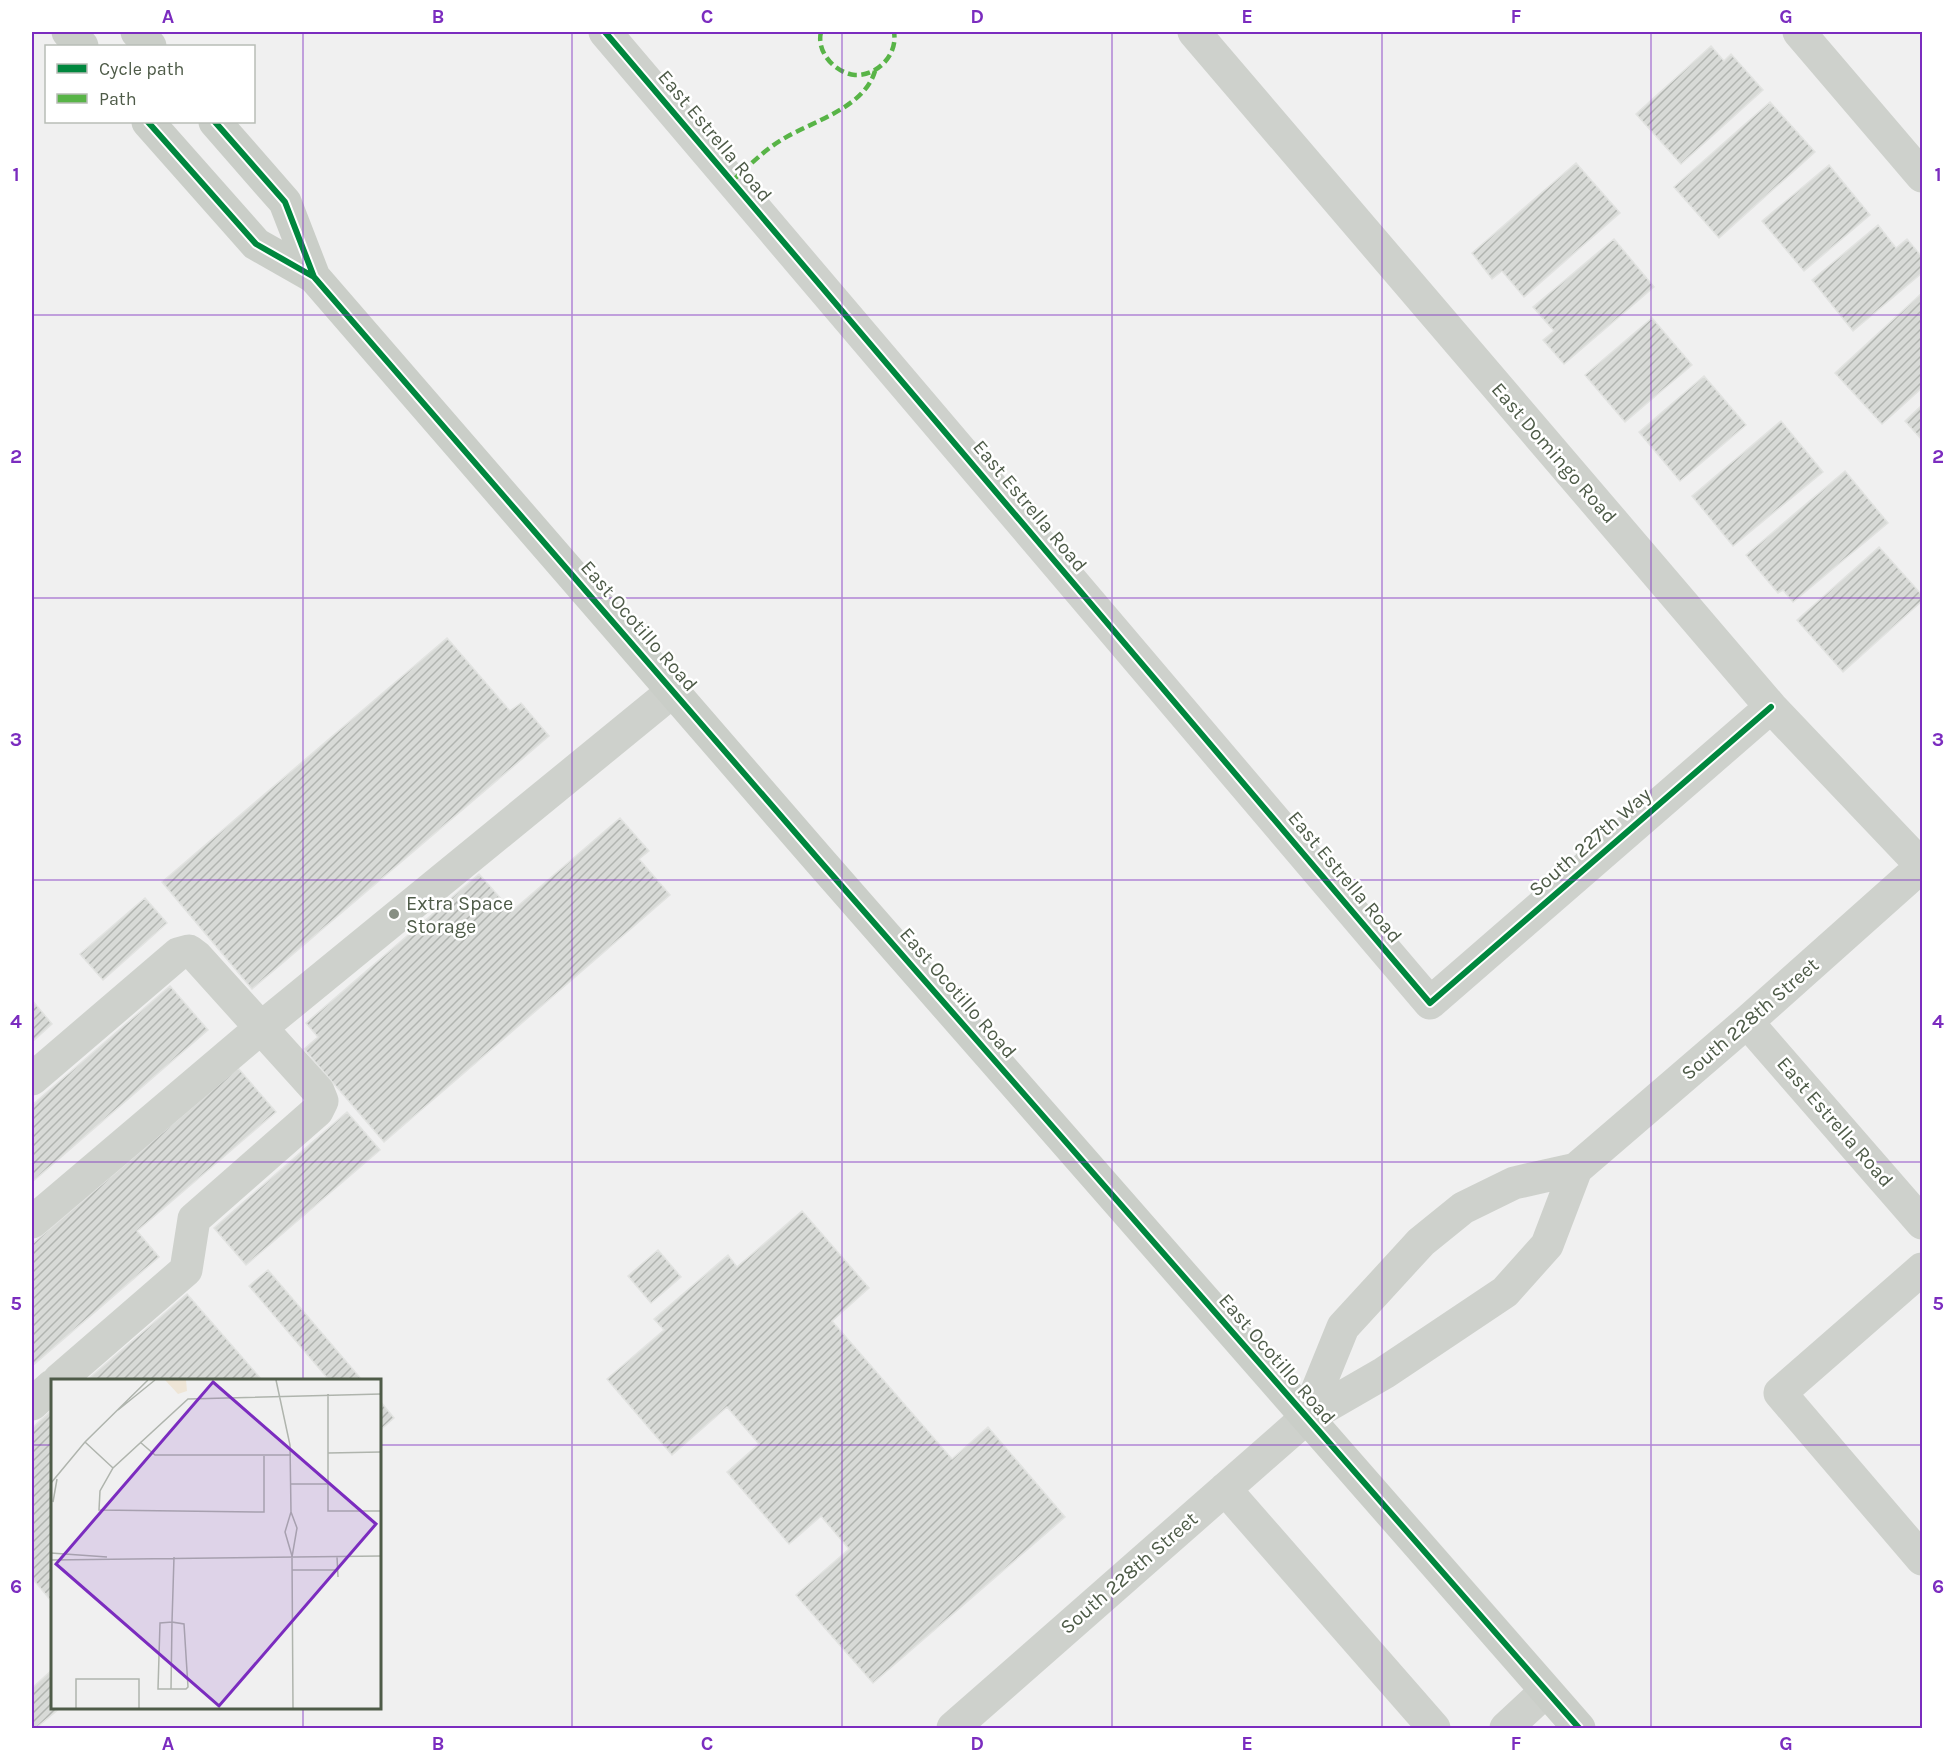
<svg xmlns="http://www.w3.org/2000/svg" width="1954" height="1760" font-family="Karla,sans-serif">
	<defs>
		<pattern id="building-hatch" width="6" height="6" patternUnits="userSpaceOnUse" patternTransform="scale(1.5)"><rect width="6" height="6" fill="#d8dad7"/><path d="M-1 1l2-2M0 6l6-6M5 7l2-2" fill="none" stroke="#b1b4b0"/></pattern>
	</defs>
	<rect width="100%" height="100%" fill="#f0f0f0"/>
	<path fill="url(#building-hatch)" stroke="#e2e3e1" stroke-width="1.5" d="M1711,46l13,15 7,-7 32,36 -82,74 -45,-50z
		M1770,102l45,50 -96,86 -45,-51z
		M1576,163l44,50 -96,84 -22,-26 -10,8 -20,-26z
		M1829,165l41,50 -66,56 -42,-50z
		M1878,225l18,23 11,-9 15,18v16l-69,58 -41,-51z
		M1614,239l40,48 -90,77 -21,-24 11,-9 -21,-24z
		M1922,293v95l-40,36 -47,-51z
		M1652,318l40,47 -67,57 -40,-47z
		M1704,376l42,49 -66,56 -41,-49z
		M1922,405v35l-17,-19z
		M1781,421l42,51 -90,74 -41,-50z
		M1845,471l43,52 -95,79 -10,-12 -5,3 -32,-38z
		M1879,547l43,48v6l-79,71 -46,-52z
		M447,638l63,73 11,-8 28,33 -297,253 -90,-107z
		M620,818l29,33 -10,8 31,36 -286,247 -80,-93 14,-12 -12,-14 173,-149 33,37z
		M145,898l22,25 -64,57 -23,-26z
		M170,986l38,44 -176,152v-77z
		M32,1000l20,24 -20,18z
		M238,1068l38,44 -139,119 22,26 -127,109v-122z
		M347,1112l33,38 -134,115 -32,-37z
		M802,1211l67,77 -37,33 120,138 36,-32 77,90 -192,166 -77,-88 53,-46 -28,-33 -32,28 -62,-72 32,-28 -32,-37 -55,48 -65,-76 57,-49 -10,-11 74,-64 9,12z
		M658,1250l23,27 -30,26 -23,-27z
		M268,1270l94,110h-33l-80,-94z
		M187,1294l75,86h-175z
		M380,1401l14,17 -14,12z
		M52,1410v192l-20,-24v-150z
		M52,1670v38h8l-24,20h-4v-40z"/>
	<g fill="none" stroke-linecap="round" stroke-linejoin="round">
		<path stroke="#ced1cc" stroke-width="33" d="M605,32l825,971 341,-296
			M1194,32l577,675 151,159
			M1799,32l123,144
			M1747,1022l175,201
			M32,1079l146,-125 11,-3 8,6 121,134 4,10 -5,10 -123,108 -8,51 -127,110
			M32,1222l230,-195 411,-336
			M1922,1269l-142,124 142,166
			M32,1404l20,-18
			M1306,1418l37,-91 78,-85 42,-34 51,-25 62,-14
			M1225,1489l209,239
			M953,1728l353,-310 78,-45 121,-81 42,-47 29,-76 171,-147 175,-156
			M1506,1728l40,-37"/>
		<path stroke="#cacec8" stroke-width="33" d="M68,32l14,14
			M137,32l13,14
			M148,122l108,122 58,33 505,583 760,868
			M215,122l70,80 29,75"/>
		<path stroke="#58b447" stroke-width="4.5" stroke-dasharray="9 4.5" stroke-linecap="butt" d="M821,32c-5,20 14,41 34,43 23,1 43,-21 39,-43
			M732,181c16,-14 32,-31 51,-42 30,-18 81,-31 92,-68"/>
		<defs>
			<path id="cycleway" d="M605,32l825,971 341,-296
				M148,122l108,122 58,33 505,583 760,868
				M215,122l70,80 29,75"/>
		</defs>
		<use href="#cycleway" stroke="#fff" stroke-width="10"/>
		<use href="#cycleway" stroke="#00873e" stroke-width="6"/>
	</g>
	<path fill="none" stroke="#7b2cbf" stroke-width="1.5" stroke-opacity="0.55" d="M303,32v1348M572,32v1696M842,32v1696M1112,32v1696M1382,32v1696M1651,32v1696M32,315h1890M32,598h1890M32,880h1890M32,1162h1890M32,1445h20M380,1445h1542M303,1708v20"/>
	<circle fill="#878f83" stroke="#fff" stroke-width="2" cx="394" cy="914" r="6"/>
	<g text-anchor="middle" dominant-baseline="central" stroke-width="5" stroke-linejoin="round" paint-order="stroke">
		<g font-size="20" fill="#4e5b48" stroke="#fff">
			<text transform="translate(715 136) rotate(50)">East Estrella Road</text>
			<text transform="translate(1554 453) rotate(49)">East Domingo Road</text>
			<text transform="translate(1030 506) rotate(50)">East Estrella Road</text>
			<text transform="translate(639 626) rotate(49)">East Ocotillo Road</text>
			<text transform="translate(1590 842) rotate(-41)">South 227th Way</text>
			<text transform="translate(1345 877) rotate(50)">East Estrella Road</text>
			<text transform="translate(958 993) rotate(49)">East Ocotillo Road</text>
			<text transform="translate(1750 1019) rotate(-41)">South 228th Street</text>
			<text transform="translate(1835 1122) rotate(49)">East Estrella Road</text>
			<text transform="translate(1277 1359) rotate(49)">East Ocotillo Road</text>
			<text transform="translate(1129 1573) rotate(-41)">South 228th Street</text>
		</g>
		<g font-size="20" fill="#4e5b48" stroke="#fff" text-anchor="start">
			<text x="406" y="903">Extra Space<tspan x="406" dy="23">Storage</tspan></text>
		</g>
	</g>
	<g transform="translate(51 1379)">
		<rect width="330" height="330" fill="#f0f0f0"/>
		<path d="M114,1h21l1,11 -9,3z" fill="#eee5d6"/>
		<path fill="none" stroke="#afb4ad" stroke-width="1.5" d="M225,1l14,65 1,67 -6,20 7,24M277,15v117h53M67,31l37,-30M34,63l28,26M89,63l15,13h136M277,74l53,-1M213,77v56l-165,-2 1,-19 13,-23 75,-69 193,-5M0,104l34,-41 63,-62M240,105h37M2,123l4,-23M240,133l6,16 -5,29 1,151M0,174l56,4M286,178l1,20M0,181l330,-4M241,191h46M120,310l1,-67 -12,1 -2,66h28l2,-2 -4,-63 -12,-2 2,-65M25,329v-29h63v29"/>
		<path fill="#7b2cbf" fill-opacity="0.15" stroke="#7b2cbf" stroke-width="3" d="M162,3l163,142 -157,182 -163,-142z"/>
		<rect width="330" height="330" fill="none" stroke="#4e5b48" stroke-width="3"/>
	</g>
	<rect width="1954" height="1760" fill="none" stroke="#ffffff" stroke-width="66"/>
	<rect x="45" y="45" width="210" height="78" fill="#ffffff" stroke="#b8bdb6" stroke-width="1.5"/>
	<rect x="57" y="64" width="30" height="9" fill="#00873e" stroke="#b8bdb6" stroke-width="1.5"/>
	<text x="99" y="75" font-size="18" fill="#4e5b48">Cycle path</text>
	<rect x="57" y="94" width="30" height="9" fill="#58b447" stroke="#b8bdb6" stroke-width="1.5"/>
	<text x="99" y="105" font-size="18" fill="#4e5b48">Path</text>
	<rect x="33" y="33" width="1888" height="1694" fill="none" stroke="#7b2cbf" stroke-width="2"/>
	<g font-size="20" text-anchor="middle" font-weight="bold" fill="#7b2cbf">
		<text x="168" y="23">A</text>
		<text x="438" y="23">B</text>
		<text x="707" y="23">C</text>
		<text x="977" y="23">D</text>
		<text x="1247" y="23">E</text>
		<text x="1516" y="23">F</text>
		<text x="1786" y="23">G</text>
		<text x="16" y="181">1</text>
		<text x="1938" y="181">1</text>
		<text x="16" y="463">2</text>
		<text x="1938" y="463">2</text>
		<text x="16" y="746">3</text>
		<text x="1938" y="746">3</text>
		<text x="16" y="1028">4</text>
		<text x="1938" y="1028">4</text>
		<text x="16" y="1310">5</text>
		<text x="1938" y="1310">5</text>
		<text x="16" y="1593">6</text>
		<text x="1938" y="1593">6</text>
		<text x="168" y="1750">A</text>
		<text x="438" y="1750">B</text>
		<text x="707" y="1750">C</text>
		<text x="977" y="1750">D</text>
		<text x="1247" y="1750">E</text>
		<text x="1516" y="1750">F</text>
		<text x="1786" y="1750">G</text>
	</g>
</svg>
